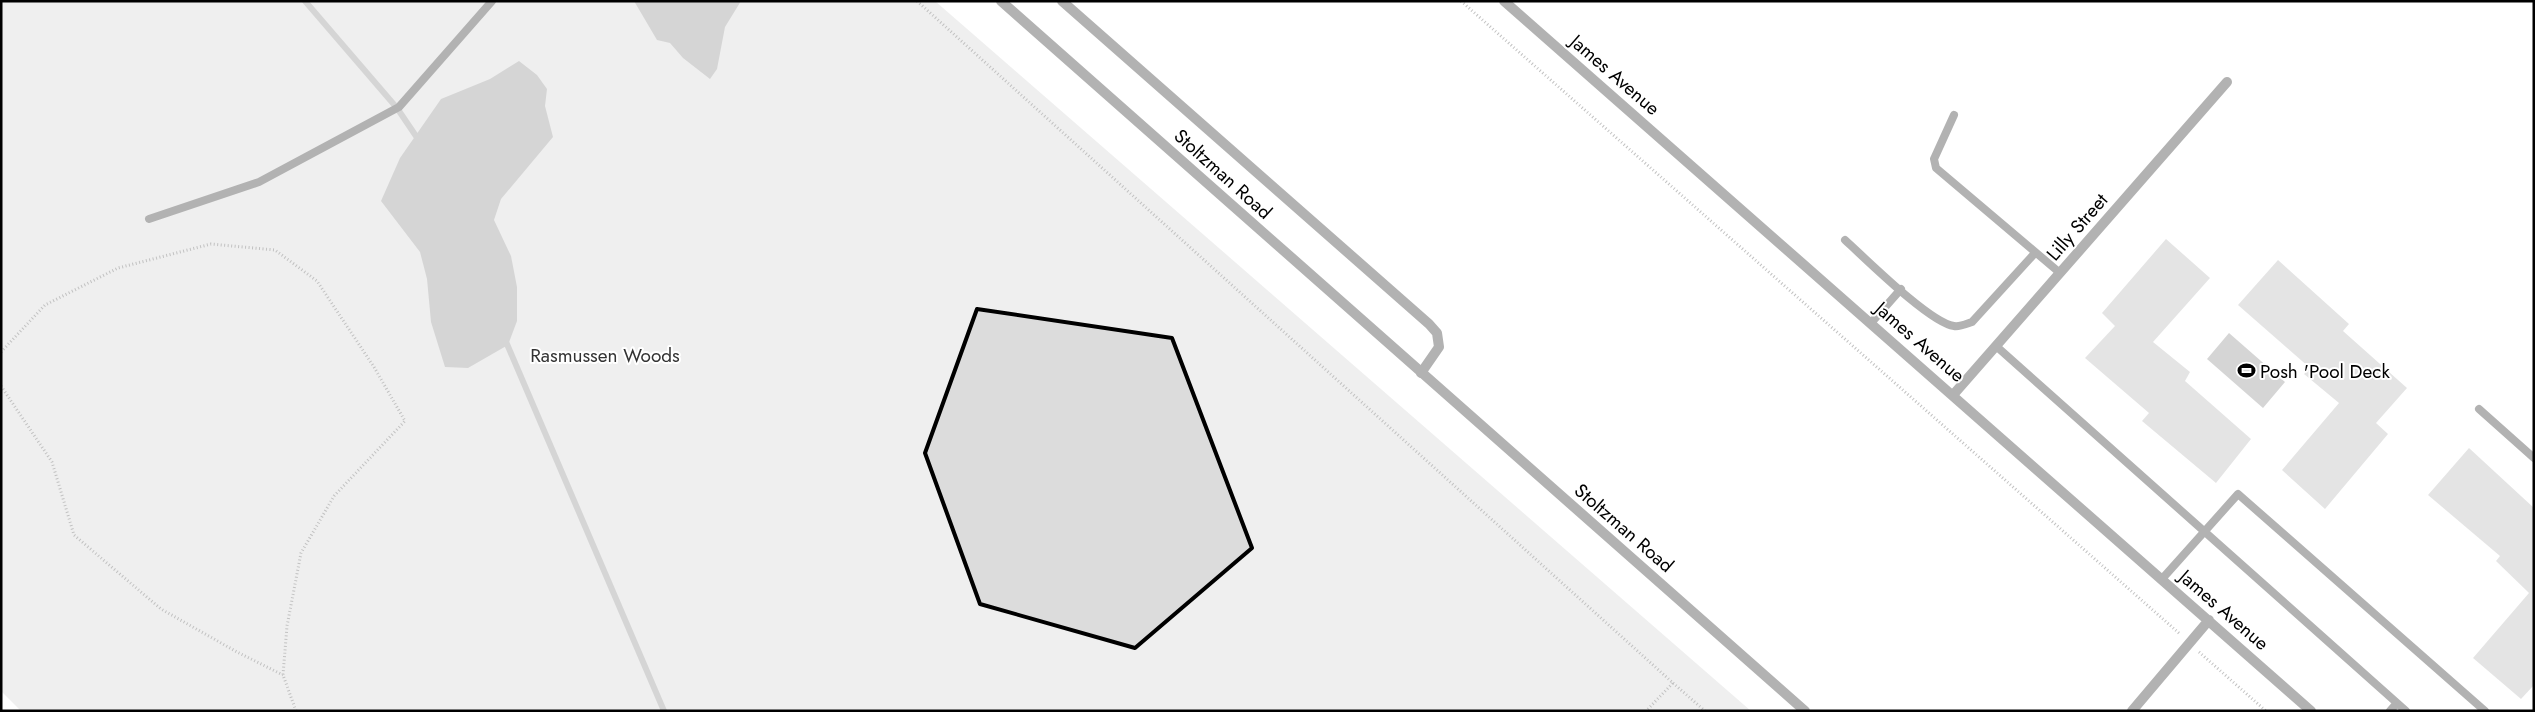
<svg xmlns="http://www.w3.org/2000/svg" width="2535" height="712" font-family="Jost,sans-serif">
	<rect width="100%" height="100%" fill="#fff"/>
	<path fill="#dcdcdc" d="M1,1h934l816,710h-1730l-20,-20z"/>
	<path fill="#a3a3a3" d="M634,1h107l-16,26 -8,42 -7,10 -27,-21 -13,-15 -13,-3z
		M519,61l18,14 10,14 -2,17 8,31 -52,62 -7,21 17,36 6,31v34l-9,24 -40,23 -23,-1 -14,-45 -4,-43 -7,-27 -39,-51 19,-43 41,-59 49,-20z
		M2229,333l56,49 -22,26 -56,-49z"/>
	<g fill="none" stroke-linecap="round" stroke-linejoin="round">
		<path stroke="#a3a3a3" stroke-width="6" d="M305,1l92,107 23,34
			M504,337l160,374"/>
	</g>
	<path fill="#c4c4c4" d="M2166,239l44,39 -57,64 37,30 -5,9 66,58 -35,44 -74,-62 7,-8 -64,-55 30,-32 -13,-13z
		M2278,260l71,64 -6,7 64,57 -31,35 12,11 -63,75 -43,-39 57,-67 -35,-29 6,-6 -72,-63z
		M2469,448l65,60v177l-13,14 -48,-41 56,-65 -33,-32 4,-5 -72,-61z"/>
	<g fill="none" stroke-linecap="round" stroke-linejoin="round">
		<path stroke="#777" stroke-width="3" stroke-dasharray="1 2.5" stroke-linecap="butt" d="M917,1l756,682 -27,28
			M1461,1l719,633
			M1,352l44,-47 73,-37 93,-24 64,6 42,31 57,86 31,54 -71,75 -33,57 -14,73 -4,49 13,36
			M1,386l51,76 22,73 87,74 76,43 46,23
			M2199,652l67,59
			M1673,683l32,28"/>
		<path stroke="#555" stroke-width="8" d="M1954,115l-20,44 2,9 124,105
			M149,219l110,-37 140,-75 93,-106
			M1845,240c20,18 85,83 109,86 6,1 12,-2 18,-4l63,-69
			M1871,323l30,-34
			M1996,346l410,365
			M2479,409l55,49
			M2162,579l76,-85 247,217
			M2390,711l7,-8"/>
		<path stroke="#555" stroke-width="10" d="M1062,1l367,323 8,9 2,14 -18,26
			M1504,1l807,710
			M1953,395l274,-313
			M2132,711l77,-91"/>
		<path stroke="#555" stroke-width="10" d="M1001,1l804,710"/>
	</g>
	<path d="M0 0H2535V712H0ZM977,309l195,29 80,210 -117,100 -155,-44 -55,-151z" fill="#fff" fill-opacity=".55" fill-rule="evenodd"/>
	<path fill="none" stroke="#000" stroke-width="4" stroke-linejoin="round" d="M977,309l195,29 80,210 -117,100 -155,-44 -55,-151z"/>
	<defs>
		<symbol id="stadium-bare" viewBox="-9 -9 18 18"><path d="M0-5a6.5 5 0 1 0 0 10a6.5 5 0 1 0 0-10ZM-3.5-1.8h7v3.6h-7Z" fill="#000" stroke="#fff" stroke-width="2.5" paint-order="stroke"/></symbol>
	</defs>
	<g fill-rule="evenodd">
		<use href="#stadium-bare" x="2234" y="358" width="25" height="25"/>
	</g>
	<g text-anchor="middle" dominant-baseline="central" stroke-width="4" stroke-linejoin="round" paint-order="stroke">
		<g font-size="19" fill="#000" stroke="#fff">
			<text transform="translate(1615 75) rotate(41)">James Avenue</text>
			<text transform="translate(1223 174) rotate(42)">Stoltzman Road</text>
			<text transform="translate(2077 227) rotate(-49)">Lilly Street</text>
			<text transform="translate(1920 342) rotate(41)">James Avenue</text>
			<text transform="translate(1624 528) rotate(41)">Stoltzman Road</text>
			<text transform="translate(2224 610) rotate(41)">James Avenue</text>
		</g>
		<g font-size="19" fill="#333" stroke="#fff">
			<text x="605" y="355">Rasmussen Woods</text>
		</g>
		<g font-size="19" fill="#000" stroke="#fff" text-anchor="start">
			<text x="2260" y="371">Posh 'Pool Deck</text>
		</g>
	</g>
	<rect width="2535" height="712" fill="none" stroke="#000000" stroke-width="5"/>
</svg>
